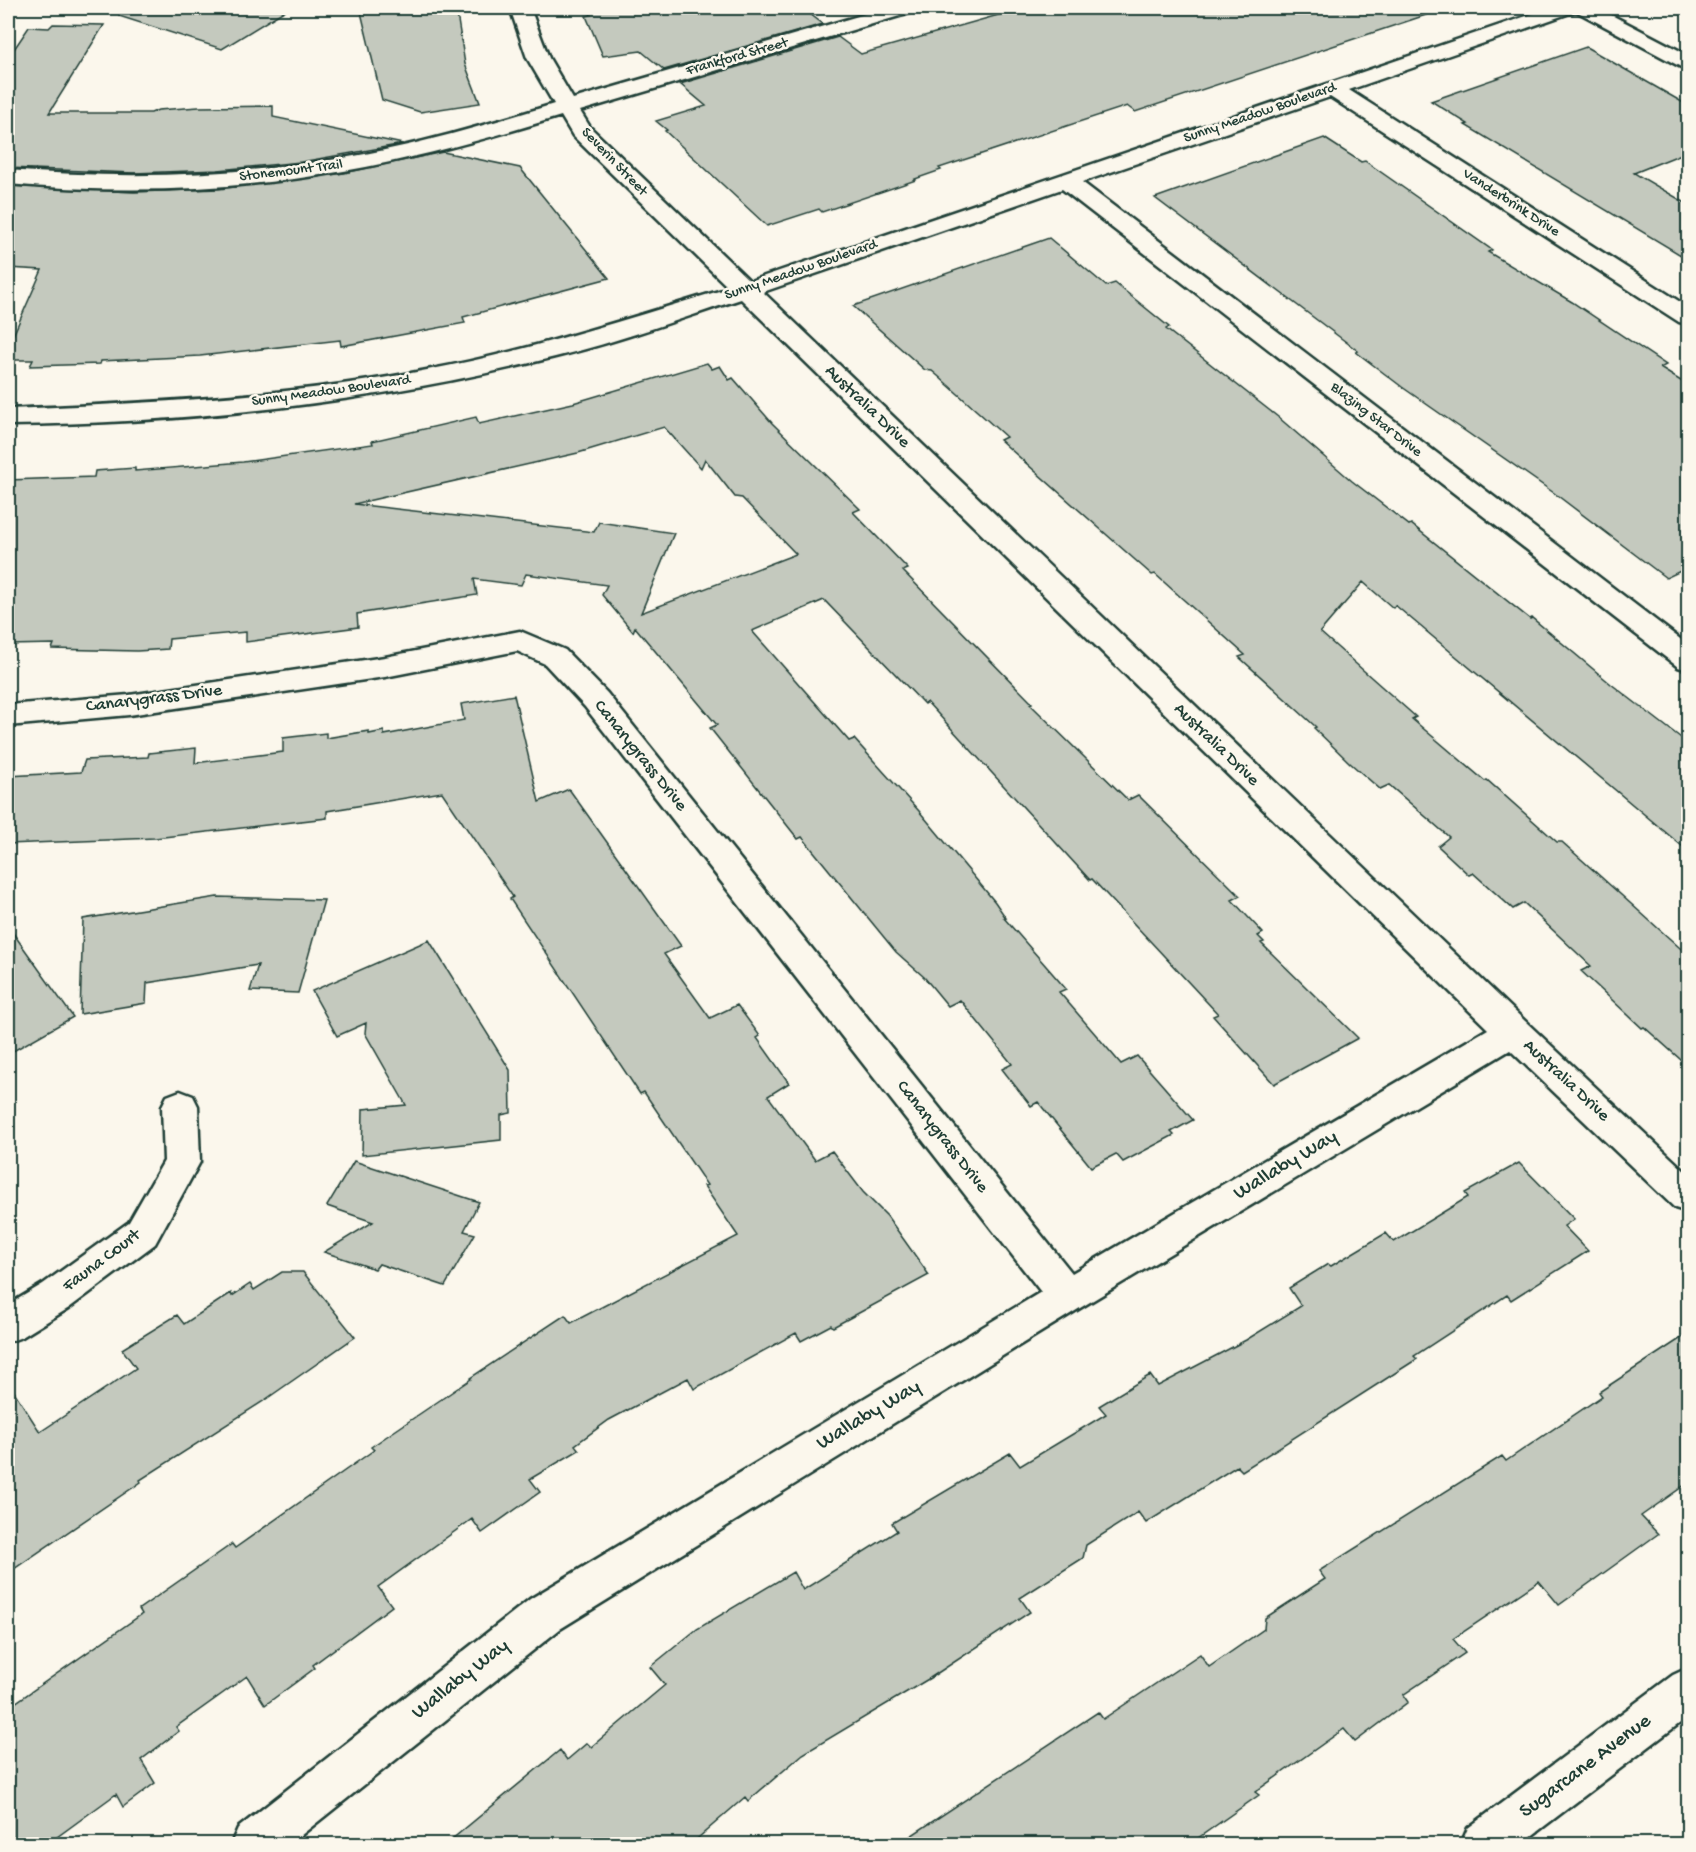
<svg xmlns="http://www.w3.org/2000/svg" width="1696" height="1852" font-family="'Gochi Hand',sans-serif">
	<rect width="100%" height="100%" fill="#fbf7ec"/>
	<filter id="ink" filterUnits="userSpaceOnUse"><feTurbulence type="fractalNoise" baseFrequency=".0167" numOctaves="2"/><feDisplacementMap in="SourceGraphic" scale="12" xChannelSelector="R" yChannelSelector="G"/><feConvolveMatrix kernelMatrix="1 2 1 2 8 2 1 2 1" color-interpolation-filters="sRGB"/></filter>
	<g filter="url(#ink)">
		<path fill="#c4c9be" stroke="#1f3d34" stroke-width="1.5" fill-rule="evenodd" d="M120,8h169l-67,41 -103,-33z
			M360,8h96l9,56 15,39 -60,9 -38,-12z
			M589,8h213l21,16 -159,46 -23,-19 -38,5 -17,-40 5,-1z
			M1023,8h401l2,7 -291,97 -8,-6 -188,62 2,2 -26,9 1,1 -94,32 -3,-3 -52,17 -102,-95 2,-1 -11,-9 50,-15 -26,-22 158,-47 23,17z
			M53,24l51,1 -55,88h102l7,-3 41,-3 74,-1v11l130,27 -102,18 -83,8 -84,3 -126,-5v-110l21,-31 20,1z
			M1586,47l103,59v45l-55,22 55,32v55l-224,-135 3,-1 -37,-23z
			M1324,138l37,24 4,-1 127,89 -4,2 84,50 94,63 -6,3 29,18v181l-23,11 -112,-85 -152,-106 -46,-35 2,-1 -203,-153z
			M443,152l77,16 89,110 -146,39 2,6 -124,23 -1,-6 -140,16 -99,5 -1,3 -70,2 3,-6h-25v-13l34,-77 -34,-2v-82l126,6 85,-3 125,-16z
			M1049,238l57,48 9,-3 54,44 -3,2 112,88 74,64 57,44 2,-1 119,95 2,-1 79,66 78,60v108l-294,-247 -2,3 -30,-26 -43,50 96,85 -4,2 73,62 2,-1 70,62h5l127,114v111l-45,-40 -2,1 -61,-57 10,-5 -67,-63 -11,6 -40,-36 -4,2 -31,-29 11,-9 -60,-52 -9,4 -30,-26 -36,-35 2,-1 -77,-70 6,-2 -90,-81 -3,1 -152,-135 6,-3 -68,-61 -6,-5 -7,-1 -72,-64z
			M707,363l5,6 8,-3 9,14 4,-2 39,45 88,86 -7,3 55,57 -5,2 129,132 -2,1 98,96 10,-5 102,101 -8,4 31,33 -5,3 6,6 -3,1 97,95 -84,46 -61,-68 5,-2 -68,-73 -58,-62 -2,1 -163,-178 -3,2 -100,-104 -72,31 97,110 5,-2 65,72 76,91 11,16h-2l62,71 -7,3 62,72 16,-8 56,64 -22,12 3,3 -51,27 -7,-8 -25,13 -53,-65 -7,4 -29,-37 10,-5 -52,-64 -12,6 -24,-29 -28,-25 -94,-115 -4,2 -88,-111 7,-3 -82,-98 -2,5 -31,-37 5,-10 -81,-11 -5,11 -47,-6 3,16 -120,19 1,13 -112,15v-10l-77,7 -1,10 -31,2 -85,-2 2,-5 -46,1v-165l86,-3 1,-6 40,-3v3l108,-9 130,-18 -1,-3 104,-24 3,7 94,-21zM664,427l37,41 4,-9 30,38 7,1 54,56 -155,59 33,-80 -75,-11 -5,10 -240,-28 224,-51z
			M514,695l25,107 30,-13 112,157 -17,8 46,64 27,-13 23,31 -3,2 32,45 -21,13 47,64 17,-9 31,41 24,24 42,59 -96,52 -2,-2 -30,16 -5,-8 -102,56 -6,-11 -79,42 -34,25 4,5 -49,29 10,13 -58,41 -10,-14 -94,68 14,19 -79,59 2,3 -50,37 -18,-29 -71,51 3,4 -38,29 14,23 -32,24 -7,-13 -70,51h-38v-137l134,-94 -3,-5 93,-65 3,4 139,-98 -3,-3 100,-68 -1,-1 95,-63 6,8 167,-87 -34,-50 3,-1 -63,-93 -4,2 -130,-195 3,-2 -71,-105 -115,19v7l-172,20 -147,6v-68l73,-4 4,-12 63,-3 1,-4 47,-5 -1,15 88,-11v-14l43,-5v5l43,-7v3l15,-3v4l80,-15 -3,-16z
			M217,897l107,3 -26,93 -48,-2 8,-26 -111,18 -1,20 -66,11 3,-95z
			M8,926l65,91 -65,37z
			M429,940l81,130 1,43 -10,2v25l-139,15 1,-46 43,-4 -41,-72 1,-10 -29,13 -25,-45z
			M354,1161l125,41 -15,29 11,3 -30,52 -66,-22 -4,5 -51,-17 49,-30 -46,-16z
			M1519,1163l55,56 -10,7 24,25 -77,49 -4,-5 -93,61 3,3 -175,112 -5,-5 -91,57 -8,-11 -52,33 -3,13 -63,40 10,14 -100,66 -127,76 -55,47 -3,-4 -55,48h-245l115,-95 7,10 20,-17 4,4 74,-62 -15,-18 47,-38 96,-57 10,18 94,-59 -5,-8 118,-70 10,13 86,-52 -7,-8 51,-31 8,11 88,-46 55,-34 -12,-18 39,-24 3,2 55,-33 8,9 74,-45 -3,-4z
			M282,1272h21l52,65 -93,65 -122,78 1,2 -133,91v-191l32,50 96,-64 -14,-19 55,-34 7,9 47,-31 1,3 18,-12 4,6z
			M1689,1333v149l-48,34 17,18 -99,71 -20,-24 -86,58 12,14 -62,42 5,7 -53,40 -11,-13 -89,63 4,3 -71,50h-291l201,-133 5,7 97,-65 9,13 55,-38 1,-11 60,-39 -6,-8 183,-115 4,5 96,-65 -3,-4z"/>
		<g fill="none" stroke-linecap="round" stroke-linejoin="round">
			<defs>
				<path id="minor" d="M510,8h20l19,50 24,41 313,-91h30l-3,4 -333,99 10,16 160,154 800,-273h48l90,47v14l-7,-2 -105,-56 -227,79 339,217v17l-9,-2 -349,-225 -248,85 606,463v25l-10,-3 -616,-478 -299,103 762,729 163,153v38l-13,-4 -165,-158 -430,258 -520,321 -270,215h-59l7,-16 292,-229 511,-307 -456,-585 -40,-43 -28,-13 -132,26 -256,38 -121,11v-21l121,-10 256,-38 135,-26 45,19 42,43 465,580 416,-244 -747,-730c-62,20 -123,43 -186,58 -178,45 -364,66 -547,68v-16c140,-6 281,-12 419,-39 103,-19 202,-52 302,-82l-156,-152 -12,-20c-71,22 -143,42 -217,55 -110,20 -225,23 -336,13v-14c112,9 224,7 335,-12 72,-12 142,-33 211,-54l-27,-46z
					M180,1091l13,5 5,10 2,56 -45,82 -86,64 -47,29 -14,5v-37l35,-21 86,-62 35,-61 -2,-55 5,-10z
					M1688,1668v49l-167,127h-60l7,-16 205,-153z"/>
			</defs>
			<use href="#minor" stroke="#1f3d34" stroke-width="5"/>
			<use href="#minor" fill="#fbf7ec" fill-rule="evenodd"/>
		</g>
	</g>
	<g text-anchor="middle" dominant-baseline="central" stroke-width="5" stroke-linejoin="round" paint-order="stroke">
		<g font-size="15" fill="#1f3d34" stroke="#fbf7ec">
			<text transform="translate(737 57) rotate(-16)">Frankford Street</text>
			<text transform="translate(1260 113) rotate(-19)">Sunny Meadow Boulevard</text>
			<text transform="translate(614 162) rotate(46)">Severin Street</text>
			<text transform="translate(291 171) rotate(-7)">Stonemount Trail</text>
			<text transform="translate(1511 203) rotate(33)">Vanderbrink Drive</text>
			<text transform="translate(801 270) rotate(-19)">Sunny Meadow Boulevard</text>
			<text transform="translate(331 391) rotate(-8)">Sunny Meadow Boulevard</text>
			<text transform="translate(1376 420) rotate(38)">Blazing Star Drive</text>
		</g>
		<g font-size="18" fill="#1f3d34" stroke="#fbf7ec">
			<text transform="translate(867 407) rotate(44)">Australia Drive</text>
			<text transform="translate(154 699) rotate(-7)">Canarygrass Drive</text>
			<text transform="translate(1216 745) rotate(44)">Australia Drive</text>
			<text transform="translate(640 756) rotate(51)">Canarygrass Drive</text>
			<text transform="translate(1566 1081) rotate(43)">Australia Drive</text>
			<text transform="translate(942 1137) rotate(52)">Canarygrass Drive</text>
			<text transform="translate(102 1261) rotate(-37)">Fauna Court</text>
		</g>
		<g font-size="21" fill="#1f3d34" stroke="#fbf7ec">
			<text transform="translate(1286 1166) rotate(-31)">Wallaby Way</text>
			<text transform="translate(869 1416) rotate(-31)">Wallaby Way</text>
			<text transform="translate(461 1680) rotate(-38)">Wallaby Way</text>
			<text transform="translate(1586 1767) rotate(-37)">Sugarcane Avenue</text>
		</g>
	</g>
	<rect width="1696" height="1852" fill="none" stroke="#fbf7ec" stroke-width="30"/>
	<rect x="15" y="15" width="1666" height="1822" fill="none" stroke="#1f3d34" stroke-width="2" filter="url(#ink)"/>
</svg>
